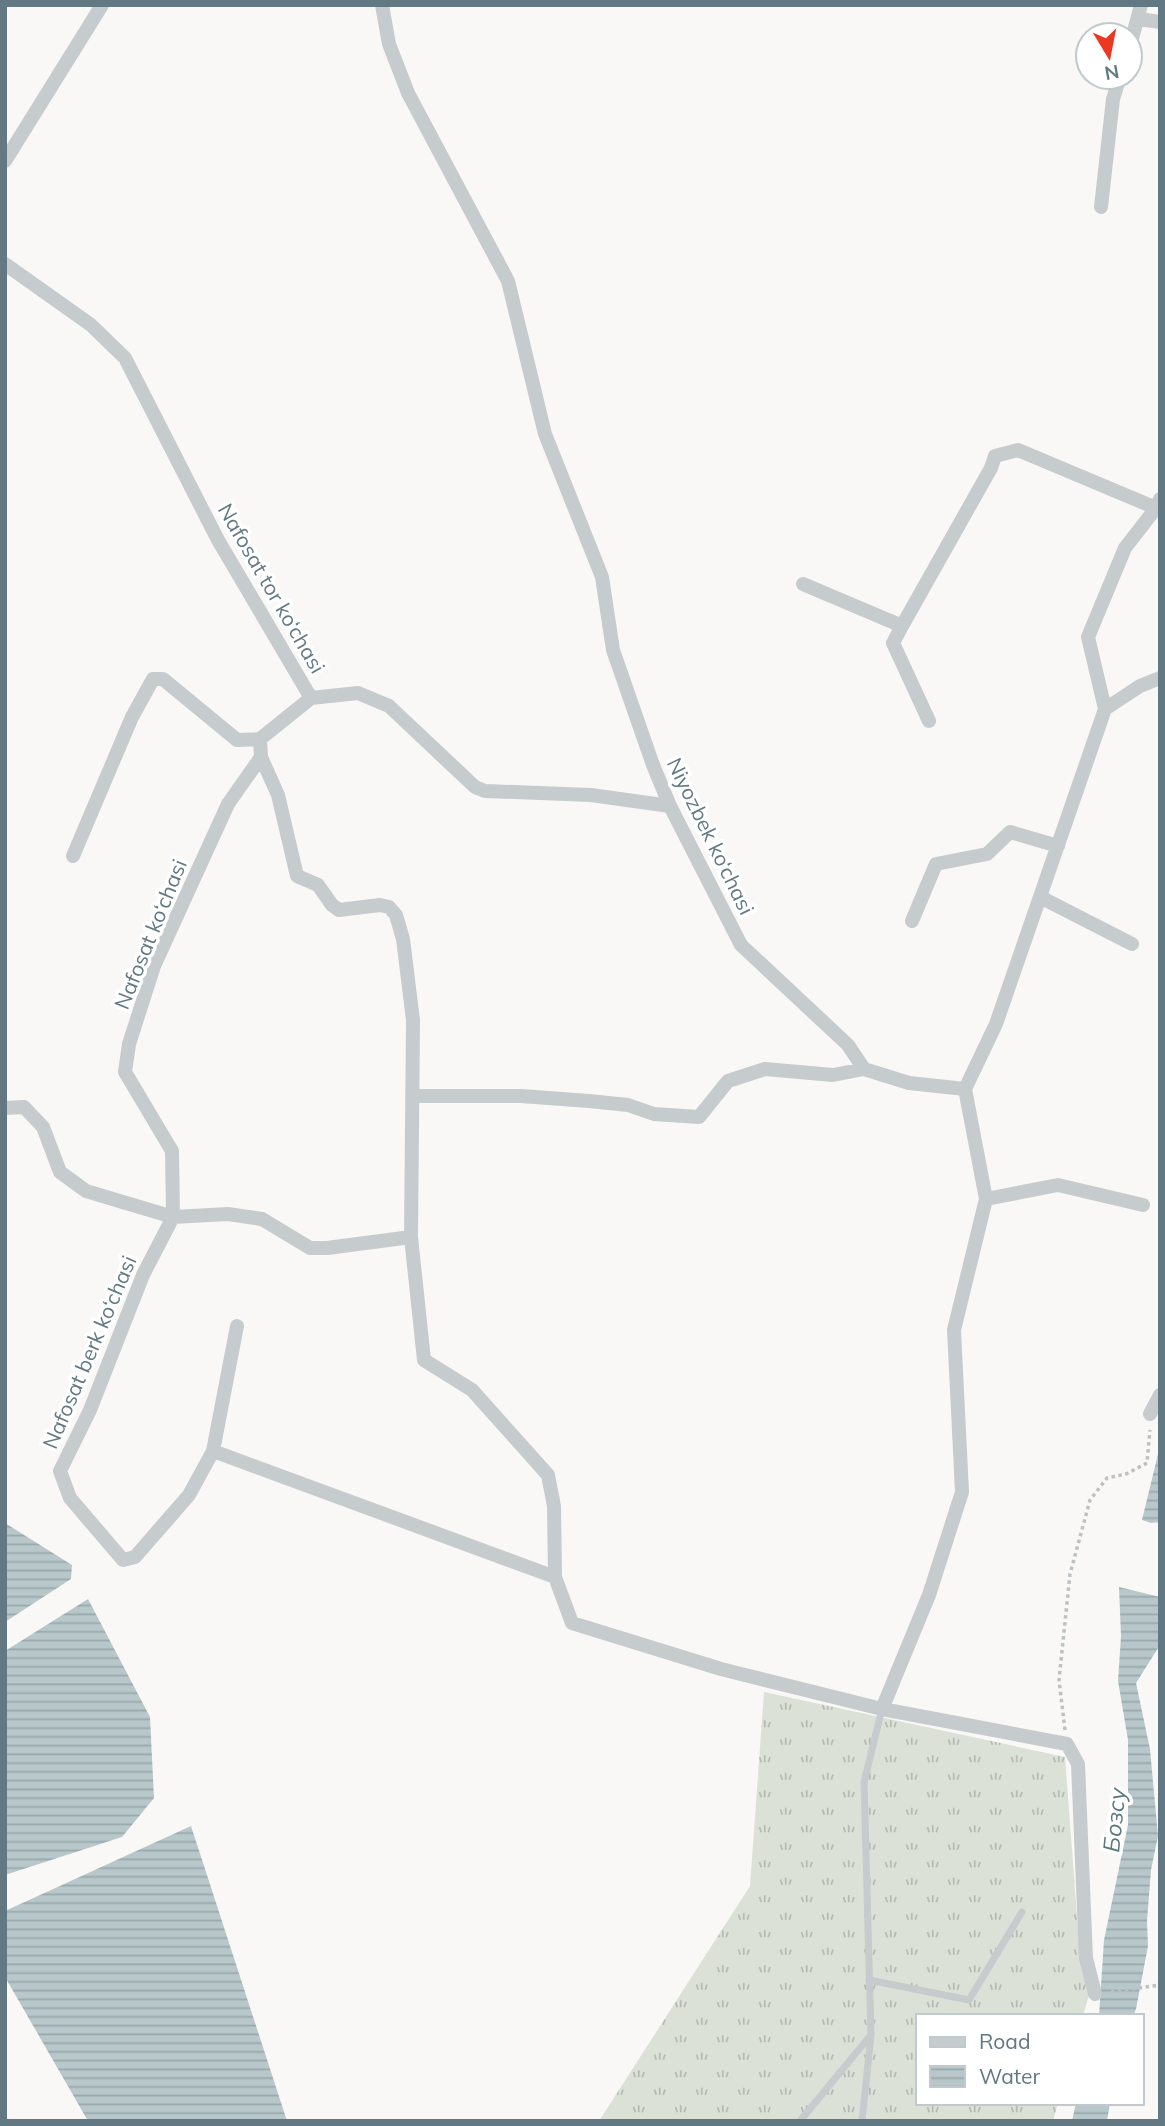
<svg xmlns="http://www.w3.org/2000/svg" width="1165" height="2126" font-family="Mulish,sans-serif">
	<defs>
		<pattern id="grass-tufts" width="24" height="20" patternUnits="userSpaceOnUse" patternTransform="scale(1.75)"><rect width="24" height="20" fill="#dbe1d7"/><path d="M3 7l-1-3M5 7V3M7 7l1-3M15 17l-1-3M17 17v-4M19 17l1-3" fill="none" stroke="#b5bbb4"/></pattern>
		<pattern id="water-rules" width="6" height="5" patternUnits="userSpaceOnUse" patternTransform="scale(1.75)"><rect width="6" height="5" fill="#b8c8ca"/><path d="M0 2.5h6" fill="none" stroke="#99a7a9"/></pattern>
	</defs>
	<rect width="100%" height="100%" fill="#f9f8f6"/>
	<path fill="url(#grass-tufts)" d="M764,1692l301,65 15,199 9,39 -6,21h-165v87h140l-5,18h-454l151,-235z"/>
	<path fill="url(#water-rules)" d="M1160,1446v76l-9,1 -9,-3z
		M5,1523l67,42 -1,14 -66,43z
		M1119,1587l41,10v48l-24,38 14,66 8,87 -7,34 -4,51 1,25 -12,63 -3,7h-34l5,-76 24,-115v-85l-10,-59 3,-45z
		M88,1599l62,118 4,81 -32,39 -117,38v-224z
		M191,1826l96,295h-199l-83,-144v-66z
		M1076,2103h34l-3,18h-35z"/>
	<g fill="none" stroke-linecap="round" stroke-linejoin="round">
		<path stroke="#bdc1c3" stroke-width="3.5" stroke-dasharray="3.5 3.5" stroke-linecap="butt" d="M1065,1730l-6,-50 11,-106 20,-74 17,-22 19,-4 21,-11 3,-33
			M1111,1992l49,-7"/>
		<path stroke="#c6cbce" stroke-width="7" d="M869,1980l100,20 53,-88
			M800,2121l70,-85
			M862,2121l9,-86 -7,-253 18,-73"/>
		<path stroke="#c6cbce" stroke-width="14" d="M382,5l7,39 19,49 100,188 37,153 57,143 11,73 40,115 17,41 71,139 107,100 16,24 45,14 56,6
			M1139,19l21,3
			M1130,46l11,-41
			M5,161l97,-156
			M1101,207l12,-108 7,-22
			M5,264l86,61 34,33 93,182 93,158
			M803,584l99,42 89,-158 4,-12 23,-6 138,58
			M902,626l-9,17 36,78
			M311,698l-51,41 1,18 17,38 19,81 21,9 14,20 7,5 41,-5 9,2 7,8 7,24 10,81 -2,217 13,123 48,30 76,85 6,31 1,71 17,46 149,46 161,40 185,35 11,20 8,194 9,36
			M311,698l47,-5 31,13 86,81 10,4 106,4 79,11
			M1105,709l35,-23 20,-8
			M73,856l59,-139 21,-38h10l74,61 23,-1
			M1040,897l92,47
			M912,921l24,-57 51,-10 23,-22 48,14
			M965,1089l31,-65 109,-315 -17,-72 37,-89 31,-40 4,-9
			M413,1096h108l68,5 39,4 26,9 45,3 29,-36 37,-12 68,6 31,-6
			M5,1108l19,-1 19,20 17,45 26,19 87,26 55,-3 34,5 48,29h17l84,-11
			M986,1199l72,-14 85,20
			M237,1326l-24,125 -24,44 -54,62 -12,3 -53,-62 -10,-27 30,-61 53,-135 30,-58 -1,-66 -47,-79 4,-28 25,-78 74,-162 33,-47
			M1150,1414l10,-19
			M213,1451l342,126
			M882,1709l47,-114 33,-103 -8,-162 32,-131 -21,-110"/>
	</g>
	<g text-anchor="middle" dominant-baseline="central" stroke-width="7" stroke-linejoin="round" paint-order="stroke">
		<g font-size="21" fill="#627983" stroke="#fff">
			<text transform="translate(272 588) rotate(60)">Nafosat tor ko‘chasi</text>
			<text transform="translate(711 836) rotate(64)">Niyozbek ko‘chasi</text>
			<text transform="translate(150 934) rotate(-68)">Nafosat ko‘chasi</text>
			<text transform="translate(89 1352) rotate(-67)">Nafosat berk ko‘chasi</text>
		</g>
		<g font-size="23" font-style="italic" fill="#5d787c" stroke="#fff">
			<text transform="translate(1114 1820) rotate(-84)">Бозсу</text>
		</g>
	</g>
	<rect width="1165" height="2126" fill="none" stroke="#627983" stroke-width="14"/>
	<rect x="916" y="2014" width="228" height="91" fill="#ffffff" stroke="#c0c9cd" stroke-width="2"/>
	<rect x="930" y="2037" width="35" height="10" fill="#c6cbce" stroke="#c0c9cd" stroke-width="2"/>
	<text x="979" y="2049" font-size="21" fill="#627983">Road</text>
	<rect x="930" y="2066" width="35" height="21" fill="url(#water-rules)" stroke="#c0c9cd" stroke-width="2"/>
	<text x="979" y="2084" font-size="21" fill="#627983">Water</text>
	<g transform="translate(1109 56) rotate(170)"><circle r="33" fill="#ffffff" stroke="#c0c9cd" stroke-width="2"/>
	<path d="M0-5L12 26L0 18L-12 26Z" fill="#ec3723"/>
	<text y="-10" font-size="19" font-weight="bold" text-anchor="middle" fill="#627983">N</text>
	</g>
</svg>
